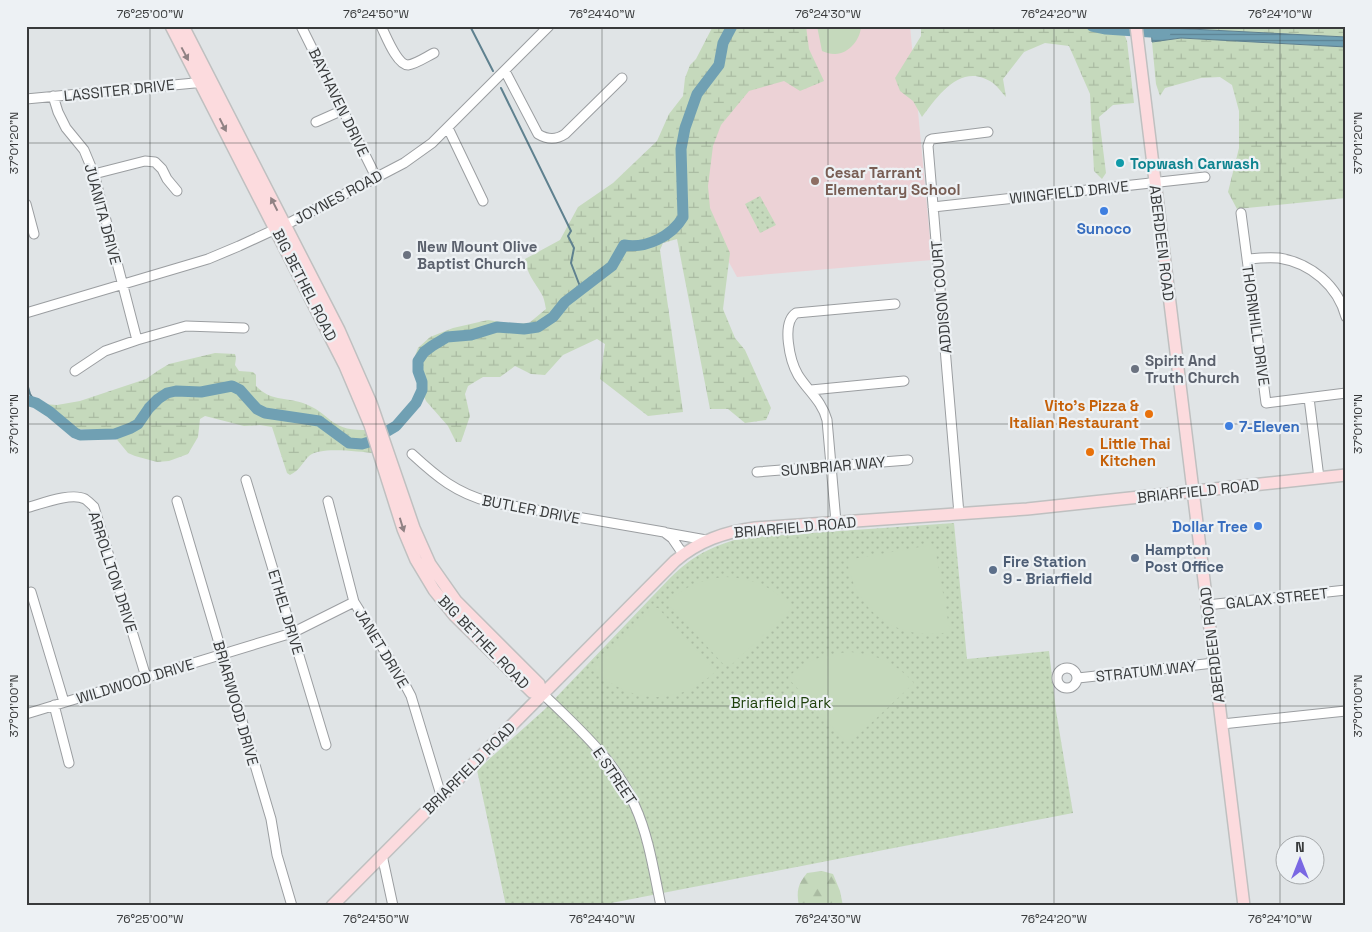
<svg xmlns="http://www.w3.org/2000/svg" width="1372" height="932" font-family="'Space Grotesk',sans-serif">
	<defs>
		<pattern id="forest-firs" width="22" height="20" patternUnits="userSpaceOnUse" patternTransform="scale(1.25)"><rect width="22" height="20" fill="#c5d9bc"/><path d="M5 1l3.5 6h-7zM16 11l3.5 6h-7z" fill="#aabba2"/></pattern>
		<pattern id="wetland-marsh" width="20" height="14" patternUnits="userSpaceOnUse" patternTransform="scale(1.25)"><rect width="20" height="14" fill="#c5d9bc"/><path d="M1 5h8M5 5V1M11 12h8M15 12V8" fill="none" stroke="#aabba2"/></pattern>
		<pattern id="park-dots" width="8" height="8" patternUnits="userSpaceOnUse" patternTransform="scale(1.25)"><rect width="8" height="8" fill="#c5d9bc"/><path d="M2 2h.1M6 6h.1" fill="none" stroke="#aabba2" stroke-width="1.8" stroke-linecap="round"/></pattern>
		<pattern id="water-rules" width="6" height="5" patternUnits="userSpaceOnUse" patternTransform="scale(1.25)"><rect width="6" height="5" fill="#70a0b3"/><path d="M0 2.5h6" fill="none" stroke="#5d8393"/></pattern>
	</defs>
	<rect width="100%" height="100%" fill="#e0e4e6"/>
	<path fill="#ecd2d6" d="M792,26h118l22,234 -195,17 -31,-57 -1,-77z"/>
	<path fill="url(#forest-firs)" d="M822,871l11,3 7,17 3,15h-44c-3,-15 -1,-22 8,-33z"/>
	<path fill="url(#wetland-marsh)" d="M713,26h93l3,23 15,32 -24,10 -16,-10 -35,10 -28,34 -8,21 -5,40 2,22 20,45 -7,56 12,29 10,12 26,58 -5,12 -21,3 -17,-14h-18l-33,-170 -14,4 -3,7 23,162 -35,4 -48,-37 5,-35 -8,-5 -34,16 -18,20 -14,-1 -16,-8 -15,11h-17l-15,9 -3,8 5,22 -9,26h-5l-8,-16 -22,-25 -9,-21 -2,-24 3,-8 12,-11 23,-9 35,-8 26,4 15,-1 17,-14c-1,-5 -2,-12 -5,-16 -7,-12 -14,-19 -16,-34l35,-19 18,-33 35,-24 44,-42 12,-27 14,-18 2,-18 5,-13 6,-6z
		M921,26h200l6,15 7,62 -21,2 -14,12 7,56 -4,6 -8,-8 -4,-77 -21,-48 -24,-3 -21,9 -21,27 3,18c-4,-4 -8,-10 -13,-14 -31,-22 -55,12 -71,34l-9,-16 -13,-10 -5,-13 26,-42z
		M1150,26h196v11l-195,-10z
		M1181,38l165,9v151l-109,11 -9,-17 11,-44v-37l-7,-26 -12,-8 -19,1 -36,10 -5,8 -4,-12 -4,-42z
		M215,353l20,1 1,4 -1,7 4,6 14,1 3,3v11c14,15 29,11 47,17 28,10 26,28 63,27l7,23c-14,-1 -53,-7 -64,3 -7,7 -9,14 -19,19l-3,-2 -15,-46 -12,-2 -16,1 -39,-10 -5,3 -2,18 -10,17 -19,7 -12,1 -22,-6 -7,-3 -19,-23 -33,-1 -33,-25 14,1 23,-4 66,-22 13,-9 10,-6z"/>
	<path fill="url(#park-dots)" d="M760,196l16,29 -16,8 -15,-29z
		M954,523l13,136 82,-8 7,60 17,102 -477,93h-90l-29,-136 67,-60 126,-132c25,-24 39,-30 71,-40z"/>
	<path fill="#c5d9bc" d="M817,26h44c0,13 -13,29 -27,28 -4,0 -9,-2 -12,-3z
		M931,545l4,3 15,84c-53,10 -94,-19 -103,-72z
		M725,577c27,1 49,10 68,31l-63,58h-5l-58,-63c16,-16 35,-24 58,-26z
		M653,608h5l58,63c-40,38 -88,33 -126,-5z
		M851,652c26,2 46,12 63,31l-62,58h-7l-57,-63c16,-18 40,-25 63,-26z"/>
	<path fill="url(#water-rules)" stroke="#5f818f" d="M1151,27l195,10v10l-165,-9 -29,4z"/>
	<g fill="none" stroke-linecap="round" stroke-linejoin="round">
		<path stroke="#5f818f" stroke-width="2" d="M470,26l23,45
			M501,88l70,143 -3,5 6,12 -3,15 10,26
			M26,380l4,14 6,9"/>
		<path stroke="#70a0b3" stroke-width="11" d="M1092,26l14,3 59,4
			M26,400l10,3 14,9 25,21 5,2 35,-1 16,-6 7,-4 11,-16 9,-9 9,-6 9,-2 25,1 31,-6 8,4 17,19 8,4 54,8 30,22 13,1 7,-2 27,-16 20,-23 6,-13v-8l-4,-11v-10l6,-9 8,-6 15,-9 24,-2 26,-8 27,2 14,-2 15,-10 12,-15 47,-36 12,-21c22,4 48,-9 59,-28l-2,-68 4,-21 12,-34 22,-29 4,-22 9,-17"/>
		<defs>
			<path id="minor" d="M301,26l75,151
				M381,26c5,10 16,39 27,39 8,-1 18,-8 26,-12
				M505,71l33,63c10,6 18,6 27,0l57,-56
				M53,96l5,16 8,16 18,22 10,24 43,166
				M26,99l179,-17
				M316,122l27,-12
				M448,128l35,73
				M94,174l51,-13 10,1 7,7 5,10 10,12
				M26,204l8,30
				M933,207l272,-30
				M1241,213l25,190 80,-10
				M1247,259c11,-1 21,-2 32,-1 32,5 59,28 67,59
				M26,313l182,-54 31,-13 52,-24 113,-59 28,-20 117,-117
				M75,371l30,-20 32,-11 49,-14 58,2
				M811,390l93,-9
				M1309,398l10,80
				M412,454c25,23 44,39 78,48l174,30 8,6 11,16
				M757,472l151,-12
				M246,480l80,265
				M177,501l94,318 6,36 15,51
				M328,501l26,101 47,75 10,19 30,99
				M26,508c15,-4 45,-16 59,-9 3,2 7,6 9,8l52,170
				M959,514l-31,-368 2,-6 2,-1 56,-7
				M836,522l-9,-102c-5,-19 -19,-29 -29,-45 -8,-14 -17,-52 -2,-62l99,-9
				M667,533l39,7
				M31,592l33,110
				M1207,605l139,-15
				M1057 678a10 10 0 1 1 20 0a10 10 0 1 1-20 0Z
				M1078,678l136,-15
				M543,694c34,33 73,67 92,112 14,31 19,67 26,100
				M54,705l15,58
				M26,714l266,-81 62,-31
				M1222,724l124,-13
				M382,855l11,51"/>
			<path id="major" d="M171,26l174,340 25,59 33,104 13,31 18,30 20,25 78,77 11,2
				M183,26l156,304 32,73 43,125 16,36 26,37 83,83 4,10
				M1136,26l108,880
				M332,906l343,-345c24,-20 49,-29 80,-33l272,-19 319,-34"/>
		</defs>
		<use href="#minor" stroke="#9b9ea1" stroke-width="11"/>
		<use href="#major" stroke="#bfc0c0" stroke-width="14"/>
		<use href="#minor" stroke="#fff" stroke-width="9"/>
		<use href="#major" stroke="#fcdbde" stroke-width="11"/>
	</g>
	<defs><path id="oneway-solid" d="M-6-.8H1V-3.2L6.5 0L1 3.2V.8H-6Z" transform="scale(1.25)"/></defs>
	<g fill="#908284">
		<use href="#oneway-solid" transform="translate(185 54) rotate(62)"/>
		<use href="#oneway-solid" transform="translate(223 125) rotate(63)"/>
		<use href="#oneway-solid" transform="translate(274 204) rotate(-117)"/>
		<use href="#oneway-solid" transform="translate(402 525) rotate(73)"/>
	</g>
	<path fill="none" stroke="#383a3b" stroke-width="1" stroke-opacity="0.45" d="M150,26v880M376,26v880M602,26v880M828,26v880M1054,26v880M1280,26v880M26,143h1320M26,424h1320M26,706h1320"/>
	<circle fill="#0f9aa8" stroke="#edf1f4" stroke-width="2" cx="1120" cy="163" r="5"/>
	<circle fill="#8d6e63" stroke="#edf1f4" stroke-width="2" cx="815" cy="181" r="5"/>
	<g fill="#3f7fe0" stroke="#edf1f4" stroke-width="2">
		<circle cx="1104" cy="211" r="5"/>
		<circle cx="1229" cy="426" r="5"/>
		<circle cx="1258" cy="526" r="5"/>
	</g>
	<g fill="#6b7280" stroke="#edf1f4" stroke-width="2">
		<circle cx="407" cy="255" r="5"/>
		<circle cx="1135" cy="369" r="5"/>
	</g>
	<g fill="#e8710a" stroke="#edf1f4" stroke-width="2">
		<circle cx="1149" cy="414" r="5"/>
		<circle cx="1090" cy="452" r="5"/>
	</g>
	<g fill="#5c6f8a" stroke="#edf1f4" stroke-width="2">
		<circle cx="1135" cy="558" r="5"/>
		<circle cx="993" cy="570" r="5"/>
	</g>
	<g text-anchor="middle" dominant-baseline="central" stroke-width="4.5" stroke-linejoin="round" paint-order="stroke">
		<g font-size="15" fill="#383a3b" stroke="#edf1f4">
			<text transform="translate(119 90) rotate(-6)">LASSITER DRIVE</text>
			<text transform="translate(339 102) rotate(64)">BAYHAVEN DRIVE</text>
			<text transform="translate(1069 192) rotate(-6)">WINGFIELD DRIVE</text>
			<text transform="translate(338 197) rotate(-28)">JOYNES ROAD</text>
			<text transform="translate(103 214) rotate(75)">JUANITA DRIVE</text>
			<text transform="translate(1162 243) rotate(83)">ABERDEEN ROAD</text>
			<text transform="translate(305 285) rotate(63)">BIG BETHEL ROAD</text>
			<text transform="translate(941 297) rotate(-95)">ADDISON COURT</text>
			<text transform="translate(1256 325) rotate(82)">THORNHILL DRIVE</text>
			<text transform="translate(833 466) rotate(-5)">SUNBRIAR WAY</text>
			<text transform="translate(1198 491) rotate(-6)">BRIARFIELD ROAD</text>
			<text transform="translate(531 509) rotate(11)">BUTLER DRIVE</text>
			<text transform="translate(795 527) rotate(-5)">BRIARFIELD ROAD</text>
			<text transform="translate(113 572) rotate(72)">ARROLLTON DRIVE</text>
			<text transform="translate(1277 598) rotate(-6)">GALAX STREET</text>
			<text transform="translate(286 612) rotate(73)">ETHEL DRIVE</text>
			<text transform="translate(484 642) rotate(46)">BIG BETHEL ROAD</text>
			<text transform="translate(1212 645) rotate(-97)">ABERDEEN ROAD</text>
			<text transform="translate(382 648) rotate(59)">JANET DRIVE</text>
			<text transform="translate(1146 671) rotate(-6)">STRATUM WAY</text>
			<text transform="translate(135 681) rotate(-17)">WILDWOOD DRIVE</text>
			<text transform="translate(236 703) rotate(74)">BRIARWOOD DRIVE</text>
			<text transform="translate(469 768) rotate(-45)">BRIARFIELD ROAD</text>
			<text transform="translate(615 776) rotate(56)">E STREET</text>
		</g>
		<g font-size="15" font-weight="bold" fill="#0d838f" stroke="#edf1f4" text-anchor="start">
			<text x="1130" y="163">Topwash Carwash</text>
		</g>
		<g font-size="15" font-weight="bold" fill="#785e54" stroke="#edf1f4" text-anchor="start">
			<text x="825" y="172">Cesar Tarrant<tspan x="825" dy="17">Elementary School</tspan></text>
		</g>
		<g font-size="15" font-weight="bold" fill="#366cbe" stroke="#edf1f4">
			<text x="1104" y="228">Sunoco</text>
			<text x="1239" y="426" text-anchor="start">7-Eleven</text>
			<text x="1248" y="526" text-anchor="end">Dollar Tree</text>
		</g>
		<g font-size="15" font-weight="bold" fill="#5b616d" stroke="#edf1f4" text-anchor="start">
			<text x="417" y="246">New Mount Olive<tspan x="417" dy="17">Baptist Church</tspan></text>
			<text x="1145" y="360">Spirit And<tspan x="1145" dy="17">Truth Church</tspan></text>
		</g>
		<g font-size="15" font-weight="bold" fill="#c56008" stroke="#edf1f4" text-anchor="end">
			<text x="1139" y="405">Vito's Pizza &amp;<tspan x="1139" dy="17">Italian Restaurant</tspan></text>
			<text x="1100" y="443" text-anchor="start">Little Thai<tspan x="1100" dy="17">Kitchen</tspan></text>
		</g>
		<g font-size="15" font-weight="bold" fill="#4e5e75" stroke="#edf1f4" text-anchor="start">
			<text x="1145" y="549">Hampton<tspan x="1145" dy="17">Post Office</tspan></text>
			<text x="1003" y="561">Fire Station<tspan x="1003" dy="17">9 - Briarfield</tspan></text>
		</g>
		<g font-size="15" fill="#20420d" stroke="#edf1f4">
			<text x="781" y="702">Briarfield Park</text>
		</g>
	</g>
	<rect width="1372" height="932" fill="none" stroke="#edf1f4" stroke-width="55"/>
	<g transform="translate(1300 860)"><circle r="24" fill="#edf1f4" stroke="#a5a8aa"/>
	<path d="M0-4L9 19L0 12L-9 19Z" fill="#7a68e3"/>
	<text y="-8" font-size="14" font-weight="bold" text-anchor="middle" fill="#383a3b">N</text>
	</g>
	<rect x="28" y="28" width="1316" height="876" fill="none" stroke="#383a3b" stroke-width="2"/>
	<g font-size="12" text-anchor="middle" fill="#383a3b">
		<text x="150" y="18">76°25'00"W</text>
		<text x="376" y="18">76°24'50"W</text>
		<text x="602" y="18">76°24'40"W</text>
		<text x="828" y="18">76°24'30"W</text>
		<text x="1054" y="18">76°24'20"W</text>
		<text x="1280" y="18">76°24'10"W</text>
		<text transform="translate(14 143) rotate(-90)" y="4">37°01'20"N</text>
		<text transform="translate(1358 143) rotate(-90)" y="4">37°01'20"N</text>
		<text transform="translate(14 424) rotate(-90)" y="4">37°01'10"N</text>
		<text transform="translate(1358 424) rotate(-90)" y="4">37°01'10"N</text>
		<text transform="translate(14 706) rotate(-90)" y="4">37°01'00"N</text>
		<text transform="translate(1358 706) rotate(-90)" y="4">37°01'00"N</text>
		<text x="150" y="923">76°25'00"W</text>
		<text x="376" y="923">76°24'50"W</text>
		<text x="602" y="923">76°24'40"W</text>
		<text x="828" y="923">76°24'30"W</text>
		<text x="1054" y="923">76°24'20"W</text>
		<text x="1280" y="923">76°24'10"W</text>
	</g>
</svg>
